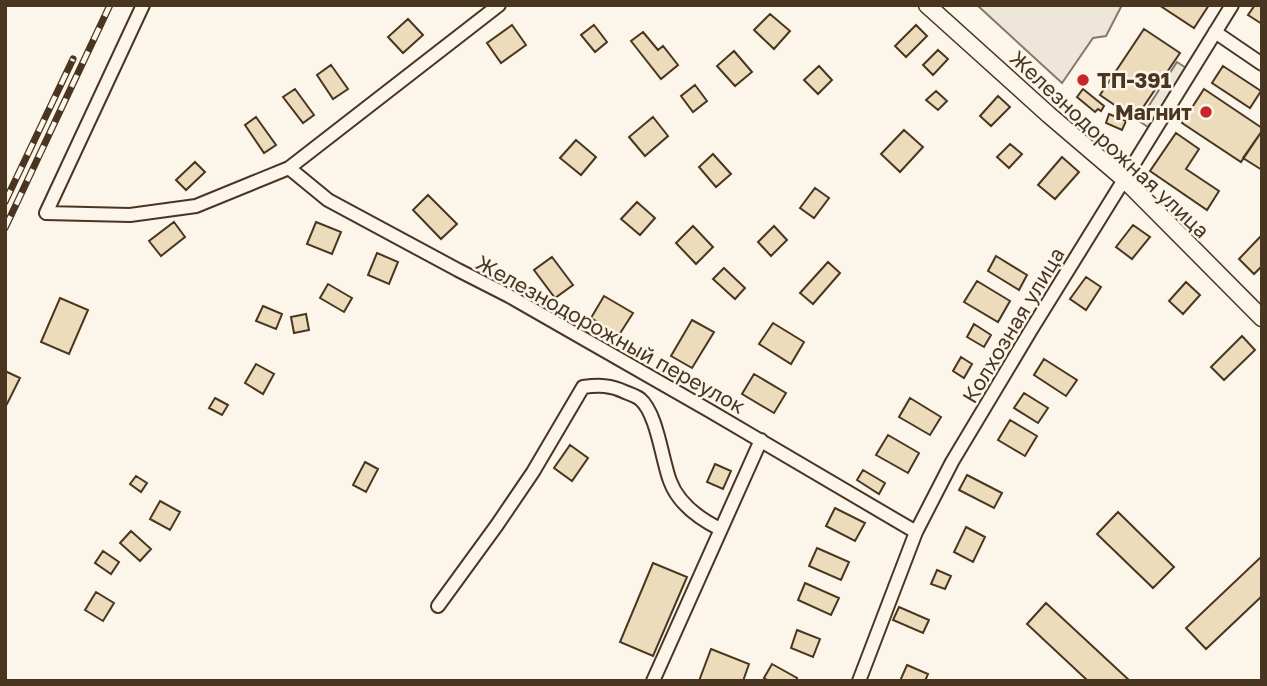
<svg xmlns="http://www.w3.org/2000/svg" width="1267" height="686" font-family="'Golos Text',sans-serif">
	<rect width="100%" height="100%" fill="#fbf6e9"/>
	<path fill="#ede6d9" stroke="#887966" stroke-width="2" d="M977,5h145l-16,31 -13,2 -31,45z"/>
	<path fill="#ede7d9" stroke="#887966" stroke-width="2" d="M1177,62l9,6 -38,59 -9,-6z"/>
	<path fill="#ecdcbc" stroke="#4a3520" stroke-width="2" d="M1159,5h50l-15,23z
		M1255,5h7v19l-14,-9z
		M770,14l20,17 -16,18 -20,-19z
		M408,19l15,16 -20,18 -15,-16z
		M512,25l14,20 -25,18 -14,-20z
		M594,25l13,17 -12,10 -14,-17z
		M916,25l11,11 -21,21 -11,-11z
		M1144,29l36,24 -45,66 -35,-24z
		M643,32l15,18 5,-4 15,19 -17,14 -30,-38z
		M938,50l10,9 -15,16 -10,-10z
		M734,51l18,21 -17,14 -18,-20z
		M331,65l17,24 -15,10 -16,-24z
		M819,66l13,14 -14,14 -14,-14z
		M1223,66l38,25 -11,17 -38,-25z
		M695,85l12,16 -14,11 -12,-16z
		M295,89l19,26 -11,8 -20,-26z
		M1083,89l21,17 -3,5 -3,-2 -3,3 -18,-15z
		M1204,89l58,39v3l-21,31 -59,-39z
		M936,91l11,10 -9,9 -12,-10z
		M998,96l12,11 -19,19 -11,-10z
		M1109,114l17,7 -4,9 -16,-7z
		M256,117l20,28 -12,8 -19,-28z
		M653,117l15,19 -23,20 -16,-19z
		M904,130l19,17 -23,25 -19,-18z
		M1262,131v39l-19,-12z
		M1176,133l23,16 -13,20 33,22 -12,19 -57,-39z
		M576,140l20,17 -15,18 -21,-17z
		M1010,144l12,10 -13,14 -12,-11z
		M713,154l18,20 -15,13 -17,-20z
		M1062,157l17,15 -24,27 -17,-14z
		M195,162l10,10 -19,18 -10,-10z
		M815,188l14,10 -15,20 -14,-10z
		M428,195l29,29 -16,15 -28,-29z
		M637,202l18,16 -15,17 -19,-16z
		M174,222l11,15 -24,19 -12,-15z
		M316,222l25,10 -9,22 -25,-10z
		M1133,225l17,12 -18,22 -16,-12z
		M693,226l20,21 -17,17 -20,-21z
		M774,226l13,14 -16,16 -13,-14z
		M1260,237l2,2v27l-8,8 -15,-15z
		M377,253l21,9 -9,22 -21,-9z
		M996,256l31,19 -8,15 -31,-19z
		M552,257l21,28 -18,13 -21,-28z
		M828,262l12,11 -27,31 -13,-11z
		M724,268l21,20 -10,11 -22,-20z
		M1086,277l15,10 -15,23 -16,-11z
		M977,281l33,20 -12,21 -34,-20z
		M1186,282l14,13 -17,19 -14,-13z
		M328,284l24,14 -8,14 -24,-14z
		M604,296l29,17 -14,22 -28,-17z
		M60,298l28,12 -19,44 -28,-12z
		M263,306l19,8 -6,15 -20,-8z
		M306,314l3,16 -15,3 -3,-16z
		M692,320l22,12 -22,36 -21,-12z
		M773,323l31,19 -13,22 -32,-20z
		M974,324l17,11 -7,12 -17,-10z
		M1242,336l13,14 -31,30 -13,-13z
		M961,357l11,7 -8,14 -11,-7z
		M1044,359l33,21 -11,16 -32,-21z
		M256,364l18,10 -11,20 -18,-11z
		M5,371l15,7 -13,26 -2,-1z
		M754,374l32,19 -12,20 -32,-19z
		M1024,393l24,15 -10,15 -24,-15z
		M215,398l13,7 -6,10 -13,-7z
		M910,398l31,19 -11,18 -31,-18z
		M1010,420l27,16 -12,20 -27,-16z
		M888,435l31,18 -11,20 -32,-18z
		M570,445l18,13 -16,23 -18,-13z
		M365,462l13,7 -12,23 -13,-7z
		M715,464l16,7 -8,18 -16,-7z
		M863,470l22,13 -6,11 -22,-14z
		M967,475l35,18 -8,15 -35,-18z
		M136,476l11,7 -6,9 -11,-8z
		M160,501l20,11 -10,18 -20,-11z
		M835,508l30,15 -10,18 -29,-15z
		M1118,512l56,55 -21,21 -56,-54z
		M966,527l19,10 -12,25 -19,-10z
		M131,531l20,18 -11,12 -20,-18z
		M817,548l32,14 -8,18 -32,-14z
		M103,551l16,11 -8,12 -16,-11z
		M1262,556v40l-56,53 -20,-21z
		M653,563l34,14 -34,79 -33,-14z
		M937,570l14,6 -6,13 -14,-5z
		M805,583l34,15 -8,17 -33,-15z
		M96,592l18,11 -11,18 -18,-11z
		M1046,603l84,78h-42l-61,-57z
		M899,607l30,13 -6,13 -30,-13z
		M797,630l23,9 -7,18 -22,-9z
		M711,649l38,15 -6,17h-44z
		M772,664l25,14 -1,3h-27l-5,-3z
		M907,665l21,9 -3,7h-25z"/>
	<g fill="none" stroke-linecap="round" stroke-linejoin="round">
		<defs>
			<path id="minor" d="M143,5l-97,208 84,2 66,-9 93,-38 210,-163
				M1215,32l47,32
				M289,168l39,32 130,70 51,26 201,115 206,121
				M438,606l59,-81 36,-53 50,-85c16,-2 28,-2 42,5 5,2 11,4 15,7 17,14 22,61 30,82 8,22 30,38 50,48
				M653,681l108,-241
				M859,681l57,-149 36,-70 79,-132 201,-325"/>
			<path id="tertiary" d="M927,5l122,110 75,64 138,139"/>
		</defs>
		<use href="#minor" stroke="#4a3520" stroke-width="16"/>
		<use href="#tertiary" stroke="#4a3520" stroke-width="19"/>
		<use href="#minor" stroke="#fbf6e9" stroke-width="12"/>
		<use href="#tertiary" stroke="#fbf6e9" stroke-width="16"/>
		<defs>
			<path id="rail" d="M5,202l68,-143
				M5,228l105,-223"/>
		</defs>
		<use href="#rail" stroke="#4a3520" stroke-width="7"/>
		<use href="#rail" stroke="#fbf6e9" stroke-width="4.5" stroke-dasharray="13" stroke-linecap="butt"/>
	</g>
	<g fill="#c62828" stroke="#fbf6e9" stroke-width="2.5">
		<circle cx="1083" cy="80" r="7"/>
		<circle cx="1206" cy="112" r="7"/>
	</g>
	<g text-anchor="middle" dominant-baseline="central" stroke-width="5" stroke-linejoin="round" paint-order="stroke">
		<g font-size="21" font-weight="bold" fill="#4a3520" stroke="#fbf6e9" text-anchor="start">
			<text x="1097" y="80">ТП-391</text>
			<text x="1192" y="112" text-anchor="end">Магнит</text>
		</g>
		<g font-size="21" fill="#4a3520" stroke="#fbf6e9">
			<text transform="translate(1110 144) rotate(43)">Железнодорожная улица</text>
			<text transform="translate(1013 325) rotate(-59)">Колхозная улица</text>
			<text transform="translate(611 334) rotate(29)">Железнодорожный переулок</text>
		</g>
	</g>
	<rect width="1267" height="686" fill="none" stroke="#4a3520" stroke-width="14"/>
</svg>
